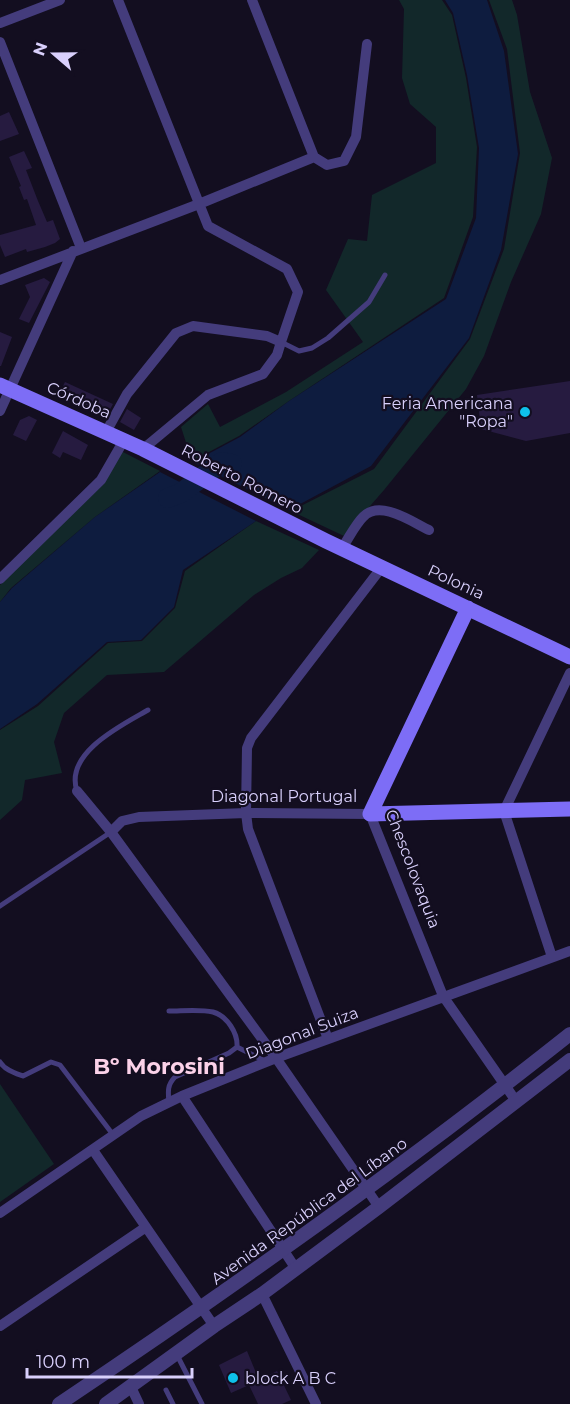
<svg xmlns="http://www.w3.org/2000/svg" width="570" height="1404" font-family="Montserrat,sans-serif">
	<rect width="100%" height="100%" fill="#130e20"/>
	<path fill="#12282a" d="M399,0h43l10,15 14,63 11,69 -4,70 -29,81 -155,103 -50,35 -47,25 -11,-34 27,-23 12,23 66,-35 77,-50 -37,-52 22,-51 19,2 5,-46 64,-32v-36l-26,-23 -8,-26 2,-69z
		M489,0h23l5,15 13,77 22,66 -11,56 -30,68 -27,74 -18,33 -82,101 -40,46 -53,-25 83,-42 96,-130 34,-90 16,-96 -13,-104z
		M121,451l39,20 -65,46 -84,71 -11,14v-17l104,-105z
		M256,521l63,29 -17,18 -21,10 -27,17 -90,77 -57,3 -43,38 -10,29 8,31 -37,7 -3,20 -22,20v-90l38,-24 70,-63 34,-2 33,-33 10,-37z
		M0,1084l54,80 -54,38z"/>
	<path fill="#0e1c3f" d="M445,0h42l17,51 14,103 -17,96 -32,88 -98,128 -82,44 -96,-48 47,-25 49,-36 157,-102 30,-81 3,-70 -12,-73 -14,-62z
		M160,472l96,49 -73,49 -9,37 -33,33 -34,2 -70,62 -37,25v-127l12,-14 83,-71z"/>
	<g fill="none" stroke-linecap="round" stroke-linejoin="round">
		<path stroke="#0e1c3f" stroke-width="20" d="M168,498l13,-5 41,-31 10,2"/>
	</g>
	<path fill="#261b40" d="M9,112l10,22 -19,7v-25z
		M24,151l8,17 -6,2 12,31 9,21 6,-2 7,19 -5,4 -10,4 -18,5 -1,-3 -21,8 -5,-12v-10l36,-10 -9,-26 -3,1 -5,-13 2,-1 -12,-29z
		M44,278l6,4 -21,41 -10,-4 11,-22 -5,-12z
		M0,332l12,5 -11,29h-1z
		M570,381v52l-44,8 -45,-12 -4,-34z
		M65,382l48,22 -6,11 -47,-23z
		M127,409l14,9 -7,12 -14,-8z
		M29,416l8,4 -11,21 -13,-6 7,-15z
		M63,431l25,14 -7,15 -18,-8 -3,6 -8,-5z
		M247,1351l12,29 18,-9 14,29 -9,4h-24l-9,-19 -18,8 -12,-28z"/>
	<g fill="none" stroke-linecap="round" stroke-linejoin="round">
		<path stroke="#443c7c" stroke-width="5" d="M281,342l18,9 13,-3 16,-10 41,-36 16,-27
			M77,791c-13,-38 45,-66 71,-81
			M0,906l111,-74
			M237,1047l28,14
			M0,1062c5,8 15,11 23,14l28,-14 9,3 54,71
			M169,1103c-1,-11 -2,-18 6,-26l54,-24 8,-6c1,-14 -10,-31 -24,-35 -13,-3 -31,-1 -44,-1
			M177,1355l25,49
			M166,1390l7,14"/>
		<path stroke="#443c7c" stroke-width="10" d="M252,0l62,157
			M0,23l60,-23
			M0,42l81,206
			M314,157l13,8 17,-4 12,-24 11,-93
			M0,280l199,-76 115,-47
			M0,411l73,-160
			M106,432l21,-38 49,-61 17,-7 74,10 14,6 17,-50 -11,-23 -79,-43 -90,-226
			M143,449l65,-54 55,-21 14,-19 4,-13
			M342,548c7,-10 13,-23 21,-31 17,-18 49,5 66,13
			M0,579l101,-99 23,-40
			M77,791l34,41 165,226 103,149
			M111,832l11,-11 17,-4 107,-4 124,1 73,182 73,105
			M552,957l-48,-146 66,-138
			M328,1039l-80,-210 -2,-16 1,-65 4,-10 131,-171
			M182,1096l114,173
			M93,1150l121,176
			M0,1213l141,-97 41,-20 94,-38 294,-107
			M262,1294l54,110
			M0,1326l146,-99
			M131,1387l8,17"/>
		<path stroke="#443c7c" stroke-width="14" d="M59,1404c175,-117 346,-239 511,-370
			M106,1404l108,-78 48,-32 117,-87 191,-147"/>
		<path stroke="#7d6df6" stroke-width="15" d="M0,385l143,64 183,92 244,116
			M468,608l-98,206 200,-5"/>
	</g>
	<g fill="#0ec1ea" stroke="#130e20" stroke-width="2">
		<circle cx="525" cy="412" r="6"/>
		<circle cx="233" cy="1378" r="6"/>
	</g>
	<g text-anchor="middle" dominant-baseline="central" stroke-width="4.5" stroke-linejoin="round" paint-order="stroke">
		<g font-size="16" fill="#d9d0fc" stroke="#130e20">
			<text transform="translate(79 400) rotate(24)">Córdoba</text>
			<text transform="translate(242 479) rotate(27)">Roberto Romero</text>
			<text transform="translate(456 582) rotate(25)">Polonia</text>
			<text x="284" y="796">Diagonal Portugal</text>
			<text transform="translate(413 869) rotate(69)">Chescolovaquia</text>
			<text transform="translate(302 1033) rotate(-21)">Diagonal Suiza</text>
			<text transform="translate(309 1211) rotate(-36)">Avenida República del Líbano</text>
		</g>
		<g font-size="16" fill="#d9d0fc" stroke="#130e20" text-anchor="end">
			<text x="513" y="403">Feria Americana<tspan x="513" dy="18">"Ropa"</tspan></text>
			<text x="245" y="1378" text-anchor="start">block A B C</text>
		</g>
		<g font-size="22" font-weight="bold" fill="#fcd2e9" stroke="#130e20">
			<text x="159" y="1066">Bº Morosini</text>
		</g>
	</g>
	<g transform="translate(54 54) rotate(290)" stroke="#130e20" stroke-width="4.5" paint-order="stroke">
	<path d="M0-4.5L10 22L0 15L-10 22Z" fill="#d9d0fc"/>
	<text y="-9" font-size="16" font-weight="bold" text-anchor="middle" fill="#d9d0fc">N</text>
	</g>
	<path d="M27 1368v9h165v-9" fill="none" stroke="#d9d0fc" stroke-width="3"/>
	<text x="36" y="1368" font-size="18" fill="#d9d0fc" stroke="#130e20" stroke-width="4.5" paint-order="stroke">100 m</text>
</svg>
